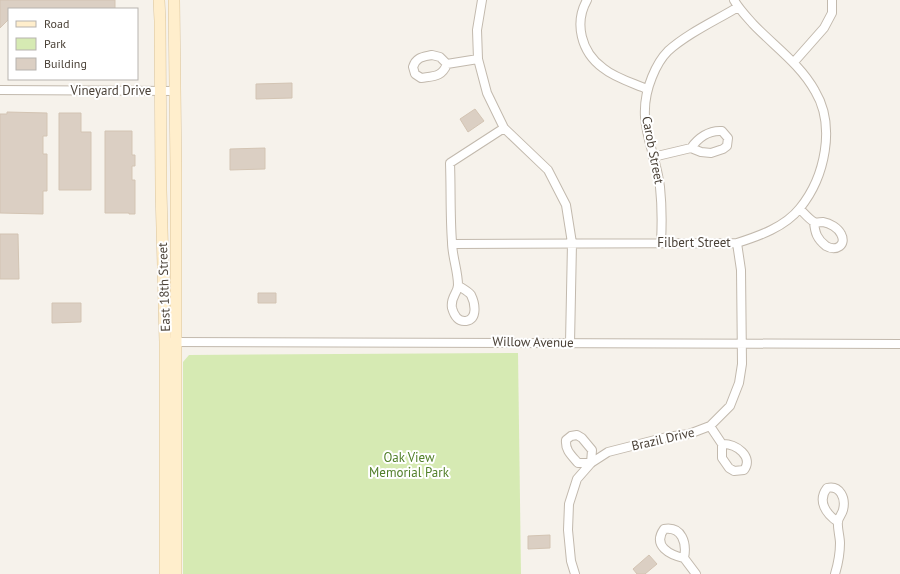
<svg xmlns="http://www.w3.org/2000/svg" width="900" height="574" font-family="'PT Sans',sans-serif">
	<rect width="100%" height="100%" fill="#f6f2eb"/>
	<path fill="#d6eab3" d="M518,353l3,221h-338v-212l6,-7z"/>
	<path fill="#dbcfc3" stroke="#d3c4b3" d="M0,0h115v9h-106v10l-9,9z
		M292,83v15l-36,1v-15z
		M475,109l9,12 -16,11 -8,-13z
		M7,112l40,1v23h-4v18h4v37h-4v23l-43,-1v-99h7z
		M59,113h22v19h10v58h-32z
		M105,131h27v24h3v11h-3v14h3v34h-6v-1h-24z
		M265,148v21l-35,1v-21z
		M0,234h18l1,45h-19z
		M258,293h18v10h-18z
		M52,303h29v19l-29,1z
		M550,535v13l-22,1v-13z
		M649,555l8,9 -12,10h-8l-4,-5z"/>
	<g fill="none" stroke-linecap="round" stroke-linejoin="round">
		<defs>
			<path id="minor" d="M482,0l-5,30 1,29 9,34 17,35 44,42 18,35 6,38 -2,100
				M587,0c-13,23 -6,52 16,68 12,10 30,15 44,21
				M432,55l8,2 7,7c-5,13 -13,12 -26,14l-6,-4 -2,-7c3,-10 10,-10 19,-12z
				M794,62l30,-34 8,-15v-13
				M447,64l31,-5
				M0,90l175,1
				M653,157l38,-9 10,4 10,1 12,-4 4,-3 1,-8 -6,-7c-13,-1 -24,7 -31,17
				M800,209c4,4 9,10 14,13 2,1 6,0 9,0 7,1 15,6 18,12 6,11 -5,18 -15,12 -9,-7 -11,-13 -12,-24
				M661,242c1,-18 1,-36 -1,-55 -5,-41 -26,-66 -8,-110 4,-10 8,-18 16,-26 20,-18 47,-30 70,-44
				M452,244l285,-1c22,-7 48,-16 63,-35 25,-31 36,-82 15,-117 -15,-27 -41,-45 -62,-67 -7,-8 -14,-15 -19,-24
				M459,286c4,3 9,5 12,9 4,8 7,24 -5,26 -8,1 -12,-6 -14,-13 -2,-11 6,-15 6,-23 0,-14 -6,-29 -6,-43 -2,-26 -1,-53 -2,-79l54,-35
				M172,342l728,2
				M710,426l12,18v14l7,10 5,3 10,-1c10,-13 -8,-27 -22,-26
				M577,435l5,3 10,12 -1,13h-13c-7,-8 -13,-13 -12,-23l5,-4z
				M684,558c-14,-3 -32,-12 -20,-29 18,-3 23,14 20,29l12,16
				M575,574l-4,-13 -3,-31 1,-26 8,-25 14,-16 17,-11 59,-15 22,-3 21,-8 20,-20 9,-23 3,-19 -1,-94 -4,-27
				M835,574c3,-10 5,-20 5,-31 0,-6 -3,-16 -2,-22 1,-4 4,-7 5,-11 3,-12 -3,-25 -16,-22 -10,13 -1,26 11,34"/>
			<path id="secondary" d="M159,0l1,21 1,169 4,152v232
				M174,0l2,173v401"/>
		</defs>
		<use href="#minor" stroke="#c2b9ad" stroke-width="10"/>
		<use href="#secondary" stroke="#dac49c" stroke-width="12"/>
		<use href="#minor" stroke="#fff" stroke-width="8"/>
		<use href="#secondary" stroke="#fec" stroke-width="11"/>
	</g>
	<g text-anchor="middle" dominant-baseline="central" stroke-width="4" stroke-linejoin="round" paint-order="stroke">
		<g font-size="13" fill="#4b4238" stroke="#fff">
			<text x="111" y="90">Vineyard Drive</text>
			<text transform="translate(653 150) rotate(79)">Carob Street</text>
			<text x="694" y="242">Filbert Street</text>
			<text transform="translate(164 287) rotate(-92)">East 18th Street</text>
			<text transform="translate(533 342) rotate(1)">Willow Avenue</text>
			<text transform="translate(663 439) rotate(-13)">Brazil Drive</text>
		</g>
		<g font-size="13" fill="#517f29" stroke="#fff">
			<text x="409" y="457">Oak View<tspan x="409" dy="15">Memorial Park</tspan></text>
		</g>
	</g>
	<rect x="8" y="8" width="130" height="72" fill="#ffffff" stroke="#b7b3af"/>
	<rect x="16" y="21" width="20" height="6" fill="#ffeecc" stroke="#b7b3af"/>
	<text x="44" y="28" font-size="12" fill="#4b4238">Road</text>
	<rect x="16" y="38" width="20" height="12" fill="#d6eab3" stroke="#b7b3af"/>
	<text x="44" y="48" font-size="12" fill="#4b4238">Park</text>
	<rect x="16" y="58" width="20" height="12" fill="#dbcfc3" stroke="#b7b3af"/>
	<text x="44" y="68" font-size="12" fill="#4b4238">Building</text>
</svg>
